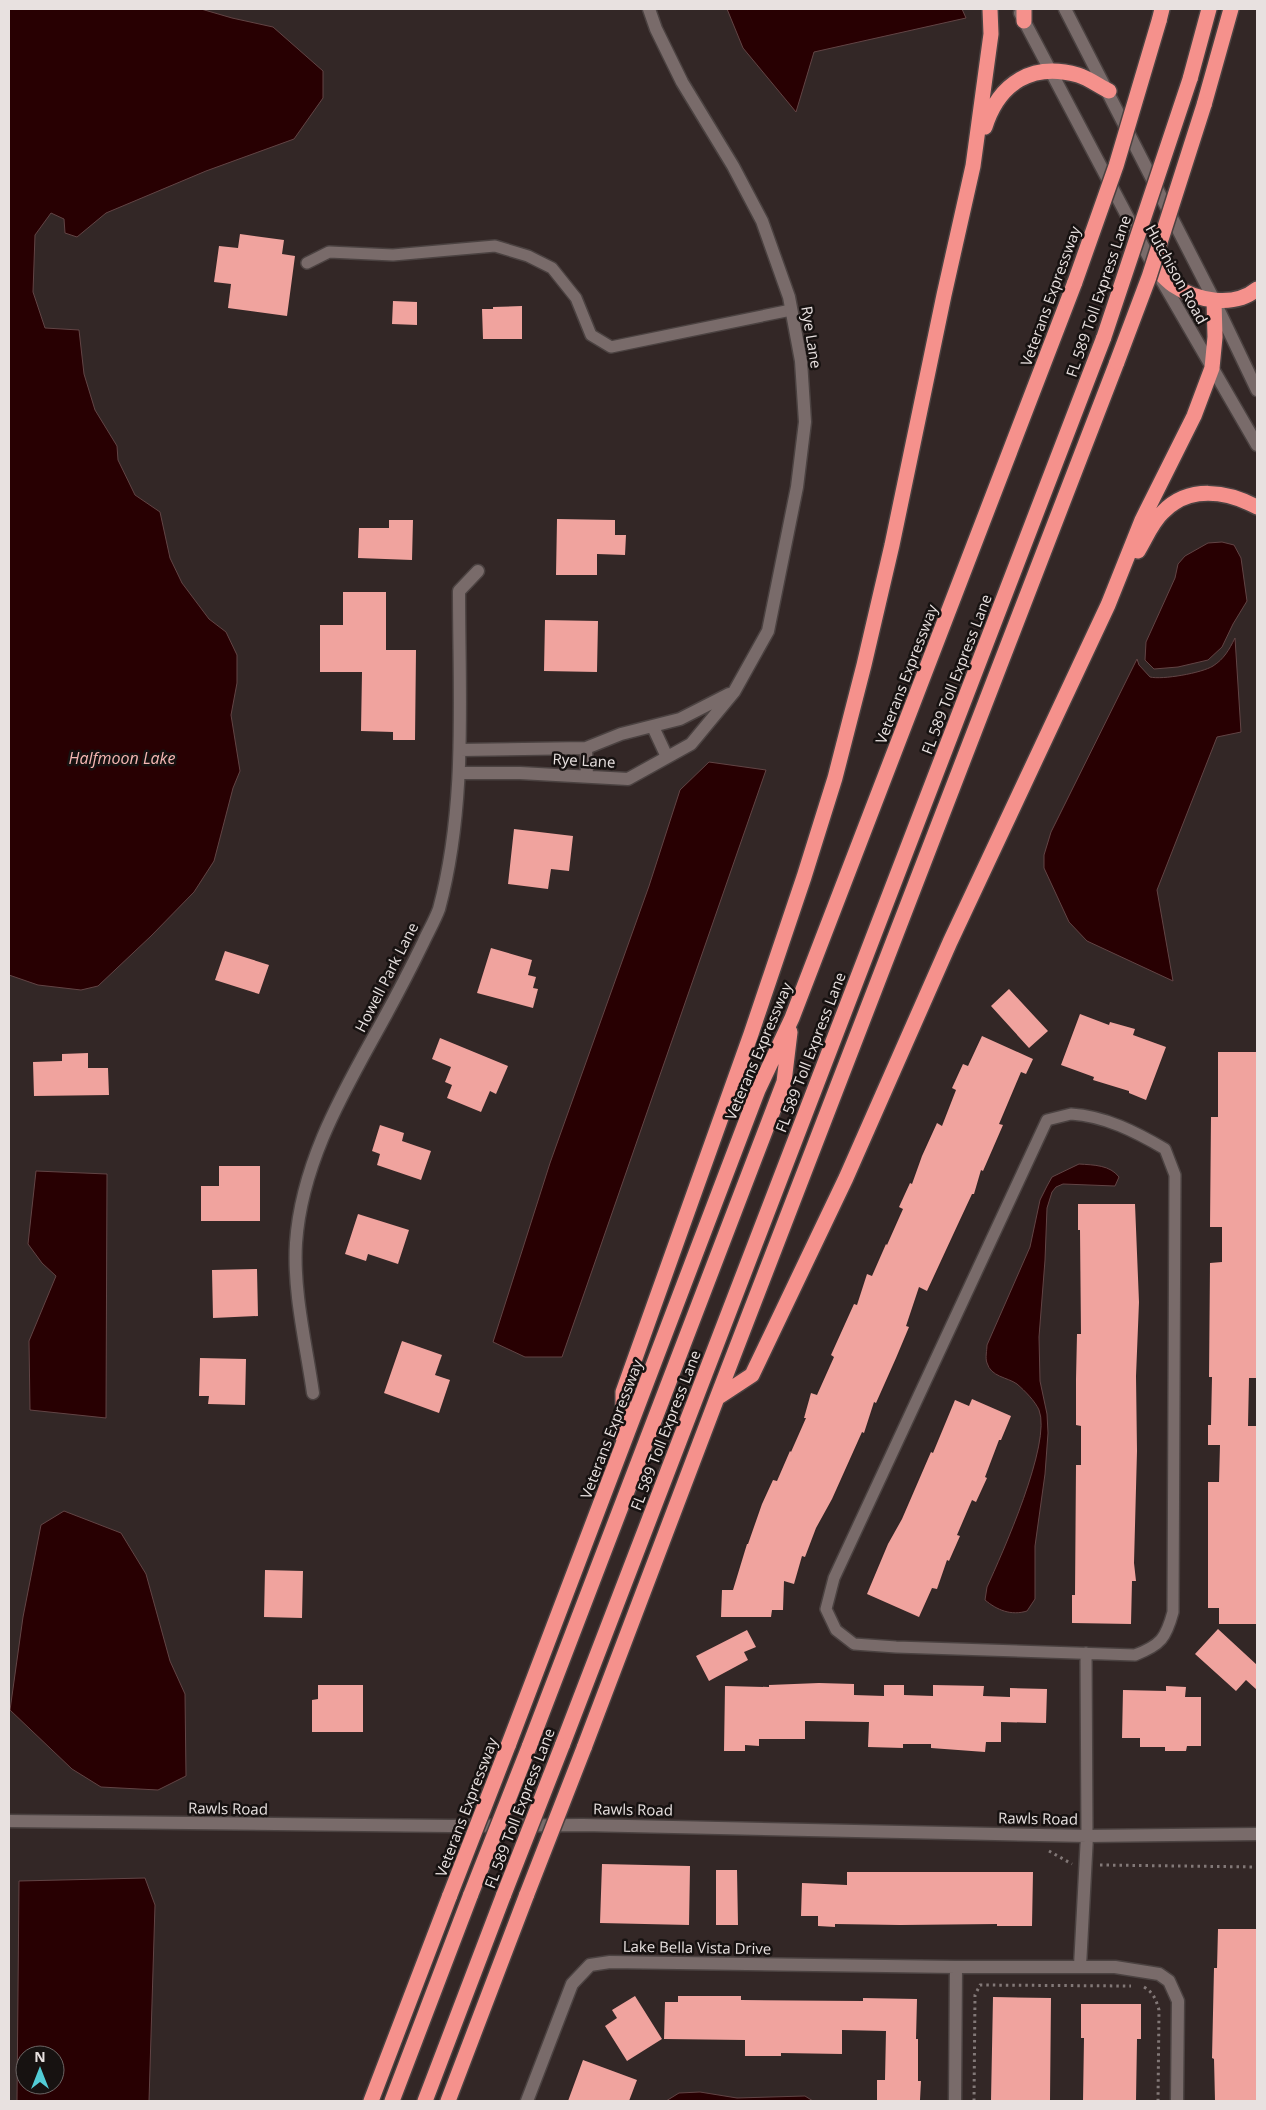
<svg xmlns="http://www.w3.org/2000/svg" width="1266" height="2110" font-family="'Open Sans',sans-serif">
	<rect width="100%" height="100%" fill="#332726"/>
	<path fill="#280002" stroke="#624445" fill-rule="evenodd" d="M9,9h192l31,9 41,9 50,44v27l-29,41 -88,32 -100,42 -29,24 -12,-4 -1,-14 -13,-6 -16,22 -2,57 12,36 34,2 5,44 11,36 22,36 1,14 17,35 25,17 10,46 12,25 27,36 17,13 11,23v28l-6,32 9,56 -7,17 -19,73 -20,31 -43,44 -53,50 -17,4 -43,-5 -29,-10z
		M727,9h235l4,9 -152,34 -18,60 -53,-64z
		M1222,542l12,3 7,13 6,43 -14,23 -11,23 -14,13 -30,7 -24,2 -9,-9 1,-18 29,-64 3,-14 7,-8 23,-13z
		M1235,638l6,94 -24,5 -60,153 16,91 -86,-40 -18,-19 -25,-54v-13l7,-23 86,-173 2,6 11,12c12,3 52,-4 63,-11 11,-7 16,-16 22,-28z
		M709,762l57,8 -204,587h-37l-32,-15 57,-179 99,-277 31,-96z
		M1079,1164c15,1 31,1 40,13l-4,9 -52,-2 -7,3 -4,5 -5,16 -2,52 -6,77 1,44 7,33 1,19 -3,41 -10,72v53l-8,12c-16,5 -30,-1 -42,-11l2,-13c15,-33 65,-144 52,-177 -4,-9 -14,-19 -22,-26 -10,-7 -26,-7 -30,-21 -2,-5 0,-13 0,-18l43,-98 10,-47 7,-14 5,-9z
		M36,1171l71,3 -1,244 -76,-8 -1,-69 27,-65 -14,-13 -14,-19z
		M64,1511l57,22 25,41 24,87 15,33 1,82 -28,14 -57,-3 -29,-18 -62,-59 13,-93 18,-92z
		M145,1878l10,27 -6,196h-132l2,-220zM25,2055h30v30h-30z
		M700,2092l37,6 68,-2 8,5h-147l13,-8z"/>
	<path fill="#f0a39e" d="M240,234l44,6 -2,14 13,2 -8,60 -59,-8 3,-24 -17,-2 5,-36 19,2z
		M393,301l24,1v23l-25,-1z
		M522,306v33h-39l-1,-30h11v-2z
		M557,519l58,1v15h11l-1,20 -28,-1v21h-41z
		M389,520h24l-1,40 -54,-2 1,-30h30z
		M343,592h43v58h30l-1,90h-22v-8l-32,-1 1,-59h-42v-47h23z
		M545,620l53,1 -1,51 -53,-1z
		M514,829l59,7 -4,35 -18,-2 -3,20 -40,-5z
		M491,948l41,12 -4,15 8,2 -3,11 5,1 -5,19 -56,-15z
		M225,951l44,14 -10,29 -44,-14z
		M1009,989l39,42 -19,17 -38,-42z
		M1080,1014l29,11 1,-3 25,7 -2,6 33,12 -20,53 -17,-7v-2l-36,-11 1,-3 -33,-12z
		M982,1036l51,23 -7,15 -5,-2 -22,52 4,1 -20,46 -2,-1 -7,24h-2l-14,30 -31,67 -8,-4 -13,39 3,1 -13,31 -20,45 -2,-1 -10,31 -2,-1 -30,67 -16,29 -11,29 -3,-1 -8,28 -10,-3 -1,29h-11l-1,7h-50l1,-27h11l14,-46h1l14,-40 11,-24 4,1 13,-30 1,1 15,-34h-2l7,-25 6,2 17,-38 -3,-2 23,-51 3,1 10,-31 5,2 14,-32 1,1 16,-36 -4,-2 11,-24 2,1 10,-28 15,-33 5,3 14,-36 -4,-2 11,-24 5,2z
		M440,1038l68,28 -12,28 -6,-3 -9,21 -34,-14 5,-13 -7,-3 6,-15 -19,-8z
		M1218,1052h39v326h-8l-1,48h9v198h-38v-16h-11v-126h11l1,-37h-12v-20h3l1,-48h-3l1,-114 12,-1v-35h-12l1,-110h7z
		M88,1053v15h20l1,27 -75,1 -1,-34 29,-1v-7z
		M380,1125l24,8 -2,8 29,10 -10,29 -44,-15 3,-11 -8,-3z
		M219,1166h41v55h-59v-35h18z
		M1078,1204h57l4,98 -3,74 1,75 -3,112 2,18h-4l-1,43 -59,-1v-28h3l1,-130h5v-39l-5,-1v-46l1,-45h4l-1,-104h-2z
		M358,1214l51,16 -11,34 -30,-10 -2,7 -21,-7z
		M257,1269l1,47 -45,2 -1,-48z
		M402,1341l40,14 -7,20 15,5 -11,33 -55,-20z
		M200,1358l46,1 -1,46 -37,-1 1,-8h-10z
		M972,1399l39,17 -10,24h-2l-14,37 2,1 -11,24 -4,-2 -15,35 3,1 -11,25 -2,-1 -10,29 -5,-1 -13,29 -52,-23 21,-50 14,-25 29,-67 2,1 22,-53 14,6z
		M265,1570l38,1 -1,47 -38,-1z
		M1218,1629l39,36v25l-11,-10 -10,11 -41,-37z
		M747,1630l9,17 -12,5 4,8 -39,21 -13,-25z
		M819,1683l35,1v11l30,1v-11h20v10l29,1v-11l51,1 -1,10 27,1v-9l37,1 -1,34 -45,-1v20h-15l-1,10 -54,-4v-4h-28v4l-35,-1 1,-25 -64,-1v18h-46v7l-14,-1v6h-21l1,-65 44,1v-2z
		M318,1685h45v47h-51v-32l6,-1z
		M1166,1686l20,1 -1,10h16v49h-14l-1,5h-21v-4h-25v-9h-18l1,-48 43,1z
		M602,1864l88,2 -1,59 -89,-2z
		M716,1870h21l1,55h-22z
		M847,1872h186l-1,54h-35v-2l-97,1 -65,-1v3l-17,-1v-10h-17l1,-33 45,2z
		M1218,1929h39v171l-42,1 -1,-42 -2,-1 2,-90h3z
		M635,1996l27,43 -35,22 -22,-35 12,-8 -5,-8z
		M678,1996h63v4l122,1v-3l54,1 -1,40h2v42h3l-1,19 -43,1v-21h8l1,-49 -44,-1v24l-61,-1v3h-36v-16l-81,-1 1,-37h13z
		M993,1997l58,1 -1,103h-59z
		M1081,2004h60v35h-4l-1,62h-53l1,-63h-3z
		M583,2060l54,20 -8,21h-61z"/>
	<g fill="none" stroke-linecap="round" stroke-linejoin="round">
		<defs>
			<path id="lane" d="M307,263l22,-11 64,3 102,-9 33,10 24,12 24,30 15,37 20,12 180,-37
				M1071,1114c34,2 65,18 94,35l10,26 -2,437c-7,26 -12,33 -38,43l-239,-8 -42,-3 -18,-14 -10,-21 8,-31 213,-458z
				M1086,1653l1,183"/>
			<path id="street" d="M653,727l14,30
				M586,748l1,28
				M460,750l126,-2 35,-14 59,-15 49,-25
				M459,773h61l108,6 63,-35 43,-52 34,-61 29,-144 8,-65 -4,-61 -12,-64 -27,-76 -29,-55 -51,-84 -26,-53 -7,-20
				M313,1393c-7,-49 -20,-101 -17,-150 5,-74 41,-140 76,-203 18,-32 35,-64 51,-97 5,-11 12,-23 16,-34 28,-104 20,-212 20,-318l19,-20
				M9,1821l441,5 133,-1 504,11 170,-2
				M1080,1966l7,-130
				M527,2101l45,-117 18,-19 20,-3 346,5h159l44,7 10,7 9,20 -1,100
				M955,2101l1,-134"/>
			<path id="secondary" d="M1065,9l149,291 43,90
				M1020,13l134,254 103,178"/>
			<path id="highway" d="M1024,9v12
				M1159,21l3,-12
				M1190,79l19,-70
				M1204,105l27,-96
				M985,127c14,-44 47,-65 93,-52 10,3 21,11 31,16
				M1154,267c6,6 12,13 19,18 24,16 61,23 84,4
				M1138,551c8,-13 14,-29 25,-39 26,-27 64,-21 94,-5
				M717,1398l35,-23 94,-197 104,-236 158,-337 34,-85 52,-104 18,-48 3,-31 -1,-37
				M623,1437v-45l128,-358 53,-157 31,-99 29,-113 28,-120 52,-250 29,-129 18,-132 -1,-25
				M508,1746l250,-656 34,-72 283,-736
				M562,1746l542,-1409
				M529,1747l255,-665 6,-50
				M584,1748l133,-350 400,-1036
				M371,2101l79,-206
				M392,2101l79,-207
				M425,2101l79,-207
				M448,2101l79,-207"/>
		</defs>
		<use href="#lane" stroke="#4b4241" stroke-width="14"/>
		<use href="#street" stroke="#4b4241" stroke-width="15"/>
		<use href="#secondary" stroke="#4b4241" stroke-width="15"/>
		<use href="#highway" stroke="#4b4241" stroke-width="18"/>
		<path stroke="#827877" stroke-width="3" stroke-dasharray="2.5 4" stroke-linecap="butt" d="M1049,1851l23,13
			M1100,1865l157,2
			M1144,1987c10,6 12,13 15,23l-1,91
			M974,2101l1,-106 5,-10 151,1"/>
		<use href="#lane" stroke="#796b6a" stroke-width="11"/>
		<use href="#street" stroke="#796b6a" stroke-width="12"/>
		<use href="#secondary" stroke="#796b6a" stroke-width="12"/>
		<use href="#highway" stroke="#f5918c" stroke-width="15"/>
		<defs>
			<path id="highway-bridge" d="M1075,282l41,-116 43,-145
				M1104,337l86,-258
				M1117,362l32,-85 55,-172
				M471,1894l58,-147
				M504,1894l58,-148
				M527,1894l57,-146
				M450,1895l58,-149"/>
		</defs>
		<use href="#highway-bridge" stroke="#4b4241" stroke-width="18" stroke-linecap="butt"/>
		<use href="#highway-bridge" stroke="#f5918c" stroke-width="15"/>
	</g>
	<g text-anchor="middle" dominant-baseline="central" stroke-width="5" stroke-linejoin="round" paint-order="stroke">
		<g font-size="15" fill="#e8e1e0" stroke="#171211">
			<text transform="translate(1177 274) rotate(61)">Hutchison Road</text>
			<text transform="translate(1050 296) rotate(-70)">Veterans Expressway</text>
			<text transform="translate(1098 296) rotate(-71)">FL 589 Toll Express Lane</text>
			<text transform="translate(812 337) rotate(81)">Rye Lane</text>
			<text transform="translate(906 674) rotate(-69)">Veterans Expressway</text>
			<text transform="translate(956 674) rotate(-69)">FL 589 Toll Express Lane</text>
			<text transform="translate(584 760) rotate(3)">Rye Lane</text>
			<text transform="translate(386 977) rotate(-63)">Howell Park Lane</text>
			<text transform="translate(758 1051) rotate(-67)">Veterans Expressway</text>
			<text transform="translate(810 1052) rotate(-69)">FL 589 Toll Express Lane</text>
			<text transform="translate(611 1429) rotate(-69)">Veterans Expressway</text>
			<text transform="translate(665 1430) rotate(-69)">FL 589 Toll Express Lane</text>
			<text transform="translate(466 1807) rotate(-69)">Veterans Expressway</text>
			<text transform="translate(228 1808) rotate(1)">Rawls Road</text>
			<text transform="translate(519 1808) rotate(-69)">FL 589 Toll Express Lane</text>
			<text transform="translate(633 1809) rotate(1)">Rawls Road</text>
			<text transform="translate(1038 1818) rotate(1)">Rawls Road</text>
			<text transform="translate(697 1947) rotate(1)">Lake Bella Vista Drive</text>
		</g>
		<g font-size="16" font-style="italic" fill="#f6b7b3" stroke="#171211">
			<text x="122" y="758">Halfmoon Lake</text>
		</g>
	</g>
	<rect width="1266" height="2110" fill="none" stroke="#e8e1e0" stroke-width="20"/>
	<g transform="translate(40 2070)"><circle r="24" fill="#171211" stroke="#6b6564"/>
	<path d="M0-4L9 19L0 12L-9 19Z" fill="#52ccd6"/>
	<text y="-8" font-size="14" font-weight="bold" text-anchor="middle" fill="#e8e1e0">N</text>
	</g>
</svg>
